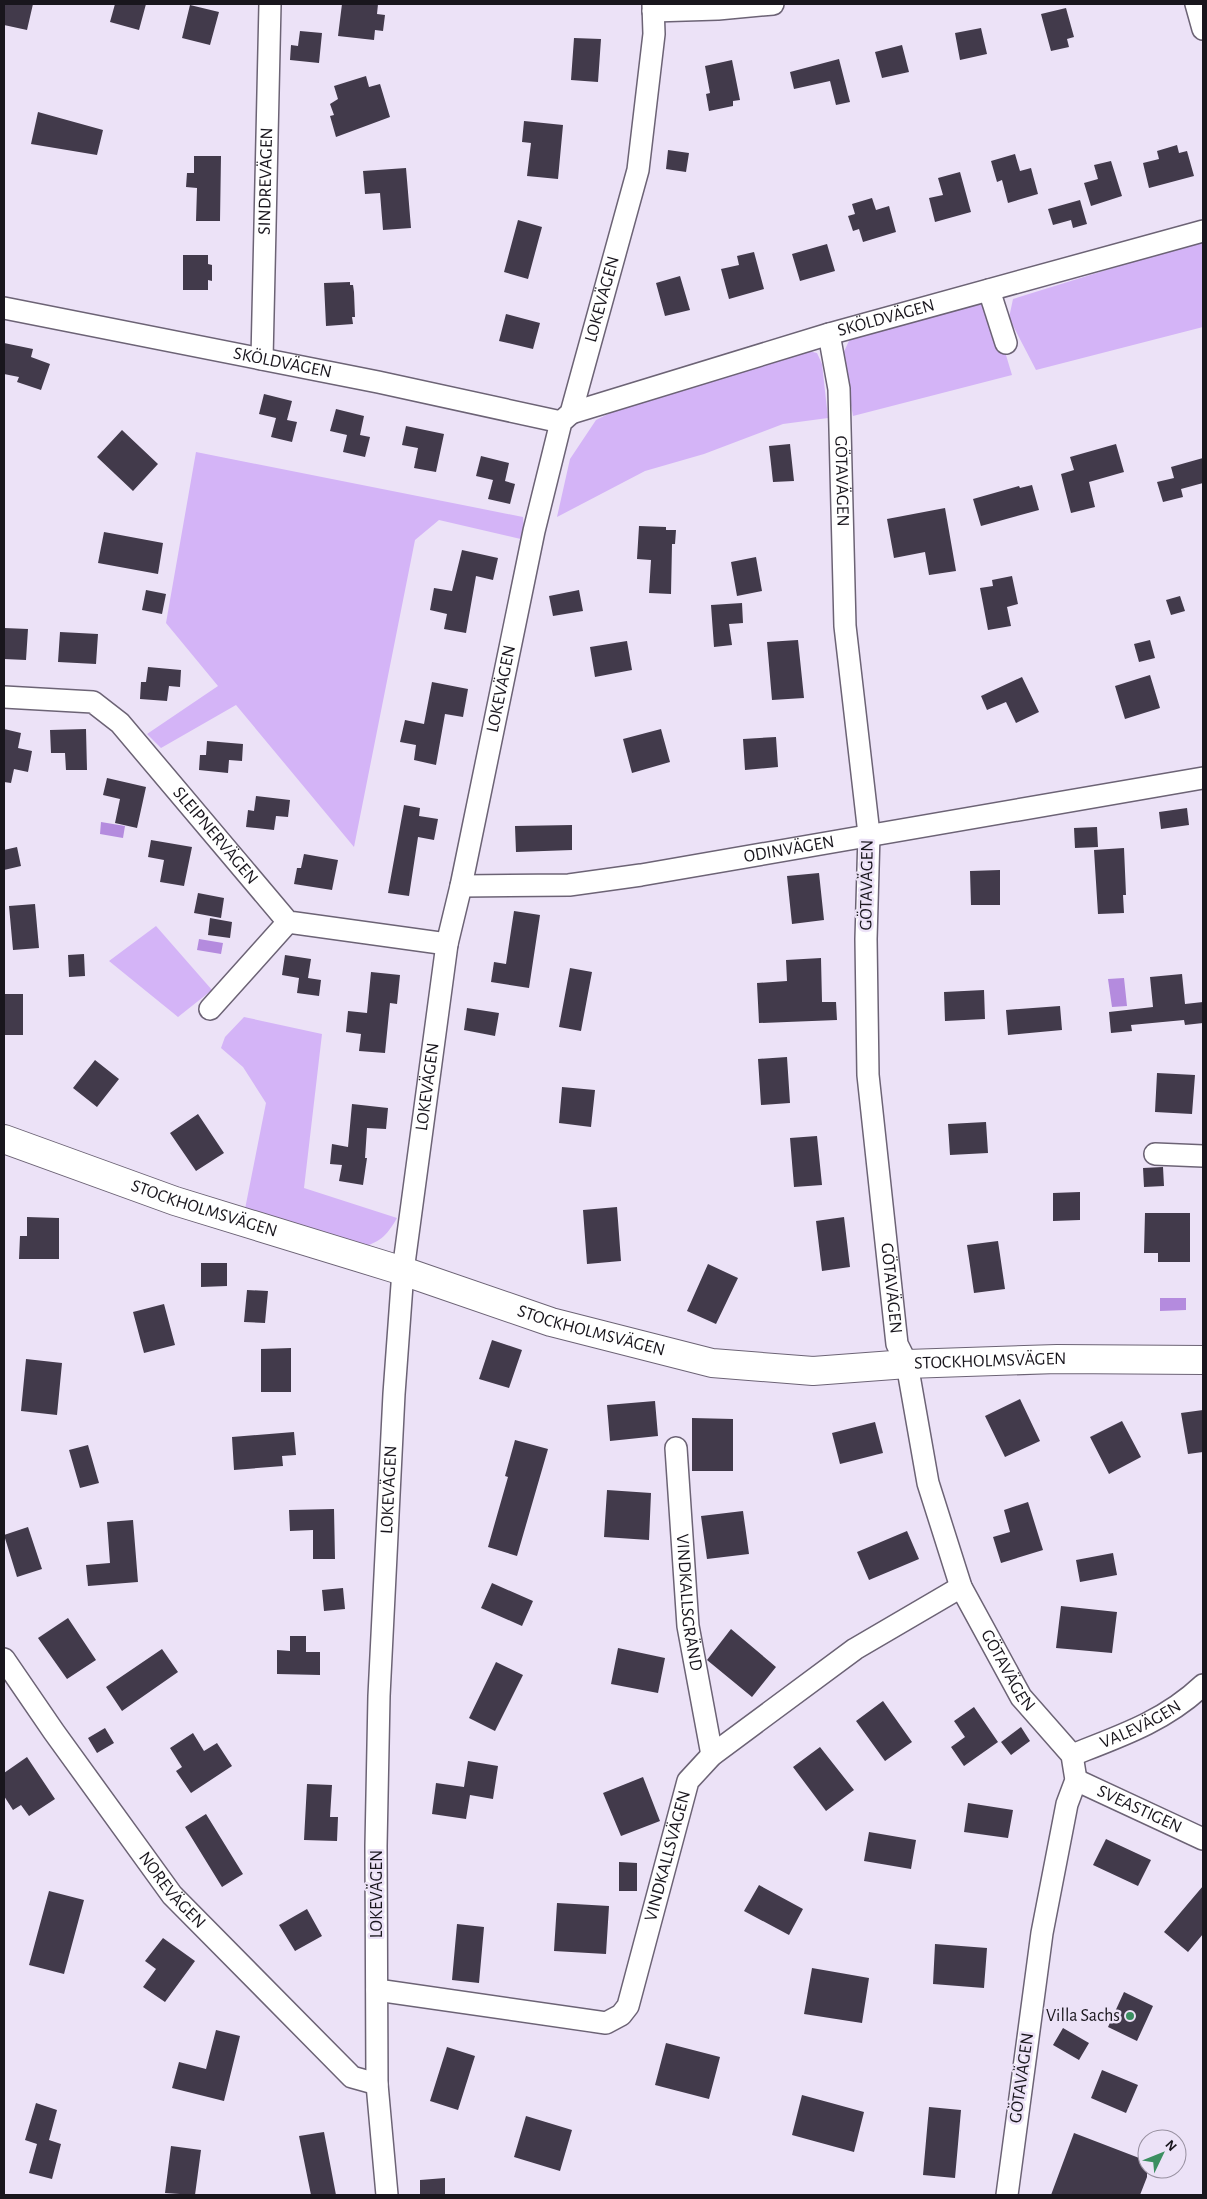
<svg xmlns="http://www.w3.org/2000/svg" width="1207" height="2199" font-family="'Alegreya Sans',sans-serif">
	<rect width="100%" height="100%" fill="#ece2f7"/>
	<path fill="#d4b4f7" d="M1203,240v87l-167,43 -27,-52 4,-19z
		M983,304l10,8 19,63 -159,41 -11,-60 11,-24z
		M800,349l17,4 5,11 6,54 -45,6 -79,30 -59,17 -88,46 13,-58 26,-39 24,-12z
		M196,452l327,65 2,23 -86,-20 -24,20 -61,307 -118,-142 -75,43 -14,-14 71,-48 -52,-63z
		M156,926l56,64 -34,27 -69,-56z
		M244,1017l78,17 -18,154 93,30c-11,19 -17,24 -38,30l-114,-39 21,-106 -23,-36 -22,-19 4,-11z"/>
	<path fill="#b48bde" d="M101,822l24,4 -2,12 -23,-4z
		M199,939l24,4 -2,11 -24,-4z
		M1124,978l3,28 -15,1 -4,-28z
		M1160,1298h26v12l-26,1z"/>
	<path fill="#423a4b" d="M4,4h29l-6,26 -23,-5z
		M115,4h31l-7,26 -29,-8z
		M342,4h36l-1,10 8,1 -2,16 -8,-1 -1,10 -36,-4z
		M190,5l29,7 -9,33 -28,-7z
		M1066,8l8,29 -7,2 2,8 -18,4 -10,-37z
		M981,28l6,26 -27,6 -5,-27z
		M300,31l22,2 -3,30 -29,-3 1,-15 7,1z
		M574,38l27,1 -3,43 -27,-2z
		M902,45l7,27 -27,6 -7,-26z
		M839,59l11,43 -14,3 -6,-24 -36,8 -4,-17z
		M732,60l8,40 -7,1v5l-24,5 -3,-17 4,-1 -5,-27z
		M366,76l3,11 11,-3 10,33 -54,20 -6,-21 4,-1 -4,-11 8,-5 -4,-13z
		M38,112l65,18 -6,25 -66,-11z
		M524,121l39,4 -5,54 -31,-3 4,-33 -9,-1z
		M1177,145l2,8 8,-2 7,25 -45,12 -6,-25 16,-4 -2,-8z
		M668,150l21,3 -3,19 -20,-3z
		M1015,154l5,17 11,-3 7,26 -30,9 -6,-23 -5,2 -6,-21z
		M194,156h27l-1,65h-24l1,-33 -11,-1 1,-14h7z
		M1111,161l11,35 -31,10 -7,-23 14,-4 -4,-14z
		M406,168l5,60 -28,2 -3,-37 -15,1 -2,-23z
		M960,172l11,40 -36,10 -6,-24 14,-3 -5,-17z
		M872,198l4,12 13,-4 7,26 -33,10 -4,-13 -6,2 -5,-15 7,-2 -3,-10z
		M1080,200l7,24 -14,4 -2,-8 -18,5 -5,-16z
		M518,220l24,7 -14,52 -24,-7z
		M827,244l8,27 -35,10 -8,-27z
		M754,252l10,37 -35,10 -8,-30 18,-4 -2,-9z
		M183,255h25v9l4,1v16l-4,-1v10h-25z
		M680,276l10,34 -25,6 -9,-33z
		M350,282v3h3l1,7 1,25h-3l1,7 -27,2 -2,-43z
		M506,314l34,9 -7,26 -34,-8z
		M4,343l29,6 -2,8 19,7 -9,26 -24,-8 2,-5 -15,-3z
		M264,394l28,7 -5,19 10,2 -5,20 -21,-5 5,-19 -17,-4z
		M336,409l28,7 -4,19 10,2 -5,20 -22,-5 4,-17 -17,-4z
		M406,426l38,8 -8,38 -22,-4 4,-20 -16,-3z
		M122,430l36,34 -25,27 -36,-34z
		M790,444l4,37 -21,1 -4,-36z
		M1116,444l8,28 -35,10 6,25 -24,6 -10,-39 13,-4 -4,-13z
		M481,456l28,7 -4,18 10,3 -5,20 -22,-5 5,-19 -17,-4z
		M1203,458v25l-22,6 2,8 -20,5 -6,-20 17,-4 -3,-11z
		M1032,485l7,25 -58,16 -8,-27 46,-13 1,2z
		M945,508l11,63 -27,4 -4,-23 -31,6 -7,-39z
		M639,526l27,1v3h10l-1,14h-3l-1,50 -22,-1 2,-33 -14,-1z
		M104,532l59,11 -5,31 -60,-11z
		M462,550l36,8 -5,22 -17,-4 -10,57 -22,-4 3,-15 -17,-4 4,-22 18,3z
		M756,557l6,34 -25,5 -6,-34z
		M1012,576l6,28 -11,3 4,19 -23,4 -8,-42 13,-2 -1,-6z
		M146,590l20,4 -4,20 -20,-4z
		M579,590l4,21 -30,5 -4,-20z
		M1180,596l5,15 -14,4 -5,-15z
		M742,603l1,20 -14,1 3,21 -18,2 -3,-42z
		M4,628l24,1 -2,31 -22,-1z
		M60,632l38,2 -2,30 -38,-2z
		M798,640l6,58 -32,2 -5,-58z
		M1150,640l5,18 -16,4 -5,-18z
		M627,641l5,29 -37,7 -5,-30z
		M148,667l33,3 -1,17 -11,-1 -2,15 -27,-2 1,-17h5z
		M1150,675l10,33 -35,11 -10,-33z
		M1022,677l17,35 -23,11 -10,-21 -19,8 -6,-14z
		M432,682l36,7 -5,28 -18,-3 -9,51 -22,-5 2,-15 -16,-3 5,-22 19,4z
		M4,729l17,4 -3,15 14,3 -4,21 -14,-3 -3,14 -7,-1z
		M86,729l1,41h-21l-1,-17h-14l-1,-23z
		M661,729l9,33 -38,11 -9,-34z
		M776,737l2,30 -33,3 -2,-31z
		M207,741l36,3 -1,17 -13,-1 -1,13 -29,-3 1,-15h6z
		M107,778l39,9 -9,41 -22,-5 5,-24 -17,-4z
		M256,796l34,4 -2,17 -12,-1 -2,14 -28,-3 2,-17 6,1z
		M404,805l16,3 -1,8 19,3 -4,21 -16,-3 -9,59 -21,-3z
		M1187,808l2,17 -28,4 -2,-17z
		M572,825v25l-56,2 -1,-26z
		M1097,827l1,20 -23,1 -1,-20z
		M151,840l41,7 -8,39 -24,-4 4,-22 -16,-3z
		M17,847l4,19 -17,4v-20z
		M1124,848l2,47h-3l1,18 -26,1 -4,-64z
		M304,854l34,6 -6,30 -38,-6 3,-16h4z
		M1000,870v35h-29l-1,-34z
		M819,873l5,47 -32,4 -5,-48z
		M198,893l26,5 -3,20 -27,-5z
		M35,904l4,44 -26,2 -4,-44z
		M514,911l26,4 -11,73 -38,-6 3,-20 12,2z
		M210,918l22,4 -2,16 -22,-3z
		M84,954l1,22 -16,1 -1,-22z
		M285,955l26,4 -3,19 13,2 -2,16 -22,-3 2,-15 -17,-3z
		M821,958l1,44h14l1,18 -78,3 -2,-40 30,-2 -1,-21z
		M570,968l22,4 -11,59 -22,-4z
		M371,972l29,3 -3,29 -7,-1 -5,50 -26,-2 2,-17 -15,-2 2,-21 19,2z
		M1182,974l3,30 18,-2v21l-18,2 -1,-5 -53,5 1,6 -21,2 -2,-21 44,-5 -3,-30z
		M984,990l1,29 -40,2 -1,-29z
		M4,994h19v41h-19z
		M1060,1006l2,24 -54,5 -2,-25z
		M467,1008l32,5 -4,23 -31,-6z
		M787,1057l3,46 -29,2 -3,-46z
		M95,1060l24,19 -22,28 -24,-19z
		M1157,1073l38,2 -3,39 -37,-2z
		M562,1087l33,3 -4,37 -32,-4z
		M352,1104l36,4 -2,21 -19,-1 -2,30h2l-4,27 -24,-4 3,-16 -12,-1 2,-20 16,3z
		M198,1114l26,39 -28,18 -26,-38z
		M986,1122l2,31 -38,2 -2,-31z
		M817,1136l5,49 -28,2 -4,-49z
		M1163,1167l1,19 -20,1 -1,-19z
		M1080,1192v28l-27,1v-28z
		M617,1207l4,54 -34,3 -4,-54z
		M1145,1213h45v49h-32v-9h-14z
		M27,1217l32,1v41h-40l1,-23h7z
		M844,1217l6,50 -28,4 -6,-50z
		M998,1241l7,48 -31,4 -7,-48z
		M201,1263h26v23l-26,1z
		M708,1264l30,14 -22,46 -29,-13z
		M247,1290l21,1 -3,32 -21,-1z
		M164,1304l11,41 -31,8 -11,-41z
		M492,1340l30,10 -13,38 -30,-9z
		M291,1348v44h-30v-43z
		M26,1359l36,4 -5,52 -36,-4z
		M1020,1399l20,42 -35,16 -20,-41z
		M655,1401l3,35 -48,5 -3,-36z
		M1203,1410v42l-15,2 -7,-41z
		M692,1418l41,1v52h-41z
		M1122,1421l19,36 -32,17 -19,-37z
		M875,1422l8,31 -43,11 -8,-31z
		M294,1432l2,23 -14,1 1,10 -49,4 -2,-33z
		M515,1440l33,9 -31,107 -29,-9 20,-70 -3,-1z
		M88,1445l11,38 -19,5 -11,-38z
		M607,1490l44,3 -2,47 -45,-3z
		M1028,1502l15,48 -42,13 -8,-26 17,-5 -6,-22z
		M334,1509l1,50h-22v-29l-23,1 -1,-21z
		M743,1511l6,43 -42,5 -6,-43z
		M133,1520l5,62 -50,4 -2,-21 24,-2 -3,-41z
		M28,1527l14,42 -25,8 -13,-42z
		M907,1531l12,28 -50,21 -12,-28z
		M1113,1553l4,22 -37,7 -4,-22z
		M492,1583l41,18 -11,25 -41,-18z
		M343,1588l2,21 -21,2 -2,-21z
		M1061,1606l56,6 -5,41 -56,-5z
		M68,1618l28,42 -29,19 -29,-41z
		M731,1629l45,38 -24,30 -45,-37z
		M290,1636h16v16h14v23l-43,-1v-24l13,1z
		M618,1648l47,10 -7,35 -47,-9z
		M162,1649l16,23 -56,39 -16,-24z
		M496,1662l27,13 -28,56 -26,-13z
		M883,1701l29,41 -27,19 -29,-40z
		M974,1707l24,35 -34,24 -13,-19 14,-10 -11,-16z
		M1021,1727l9,14 -19,14 -10,-13z
		M105,1728l9,15 -17,10 -9,-15z
		M193,1733l11,18 13,-8 15,23 -41,27 -15,-22 6,-4 -12,-19z
		M820,1747l34,43 -28,21 -33,-44z
		M27,1757l28,42 -26,17 -8,-11 -8,5 -9,-14v-23z
		M468,1761l30,5 -5,33 -23,-4 -4,24 -34,-5 4,-31 28,4z
		M643,1777l17,44 -39,15 -18,-43z
		M307,1784l25,1 -2,32h8l-1,24 -33,-1z
		M968,1803l45,7 -5,28 -44,-6z
		M206,1814l37,60 -21,13 -37,-60z
		M869,1832l47,8 -5,29 -47,-8z
		M1106,1839l45,21 -13,26 -45,-21z
		M619,1862l18,1v28h-18z
		M759,1885l44,24 -14,26 -45,-24z
		M1203,1886v48l-15,18 -24,-20z
		M49,1891l35,9 -20,74 -35,-9z
		M557,1903l52,3 -3,48 -52,-3z
		M307,1909l15,27 -27,15 -16,-26z
		M457,1924l27,3 -5,56 -27,-3z
		M163,1938l32,23 -30,41 -22,-15 13,-18 -11,-8z
		M935,1944l52,4 -3,40 -51,-4z
		M812,1968l57,10 -7,45 -58,-9z
		M1124,1992l29,14 -16,35 -29,-14z
		M1063,2028l26,15 -10,17 -26,-15z
		M216,2030l24,6 -16,65 -52,-13 7,-26 27,7z
		M666,2043l54,14 -11,42 -54,-14z
		M447,2047l28,9 -17,54 -28,-9z
		M1102,2070l36,15 -12,28 -35,-15z
		M802,2095l62,17 -10,40 -62,-17z
		M36,2103l21,7 -8,30 12,4 -9,35 -23,-6 8,-29 -12,-4z
		M929,2107l32,3 -6,68 -32,-3z
		M526,2116l46,14 -12,41 -46,-14z
		M324,2132l12,63h-25l-12,-59z
		M1074,2133l73,28v16l-7,18h-89z
		M171,2146l30,4 -6,45 -30,-2z
		M445,2178v17h-25v-15z"/>
	<g fill="none" stroke-linecap="round" stroke-linejoin="round">
		<defs>
			<g id="minor">
				<path d="M1196,4l7,25"/>
				<path d="M653,11l65,-2 55,-5"/>
				<path d="M989,290l17,53"/>
				<path id="s1" d="M4,308l374,74 183,40"/>
				<path id="s2" d="M829,334l10,55 6,237 24,208 -3,105 2,136 29,269 10,20 21,119 33,104 60,110 51,58 4,25 -9,24 -25,129 -35,262"/>
				<path id="s3" d="M262,359l8,-355"/>
				<path id="s4" d="M571,413l258,-79 374,-103"/>
				<path id="s5" d="M4,697l89,5 27,21 168,199 159,22"/>
				<path id="s6" d="M461,886l108,-1 72,-10 562,-97"/>
				<path d="M210,1009l78,-87"/>
				<path d="M1155,1154l48,2"/>
				<path id="s7" d="M676,1448l12,178 24,129"/>
				<path id="s8" d="M4,1659l50,73 118,163 180,182 25,7"/>
				<path id="s9" d="M1072,1755c49,-19 93,-34 131,-70"/>
				<path id="s10" d="M1076,1780l127,59"/>
				<path id="s11" d="M377,1990l229,33 15,-8 7,-9 60,-225 24,-26 143,-106 106,-62"/>
				<path id="s12" d="M387,2195l-10,-111 -1,-238 3,-150 15,-302 9,-123 44,-327 14,-58 73,-355 27,-109 10,-9 67,-243 16,-136 -1,-30"/>
			</g>
			<g id="tertiary">
				<path id="s13" d="M4,1139l171,62 228,70 148,51 161,41 101,8 94,-7 150,-5 146,1"/>
			</g>
		</defs>
		<use href="#minor" stroke="#6c6375" stroke-width="24"/>
		<use href="#tertiary" stroke="#6c6375" stroke-width="30"/>
		<use href="#minor" stroke="#fff" stroke-width="21"/>
		<use href="#tertiary" stroke="#fff" stroke-width="28"/>
	</g>
	<circle fill="#3c8f61" stroke="#ece2f7" stroke-width="2" cx="1130" cy="2016" r="5"/>
	<g text-anchor="middle" dominant-baseline="central" stroke-width="5" stroke-linejoin="round" paint-order="stroke">
		<g font-size="18" fill="#19161d" stroke="#ece2f7">
			<text stroke="none"><textPath href="#s3" startOffset="178">SINDREVÄGEN</textPath></text>
			<text stroke="none"><textPath href="#s12" startOffset="1921">LOKEVÄGEN</textPath></text>
			<text stroke="none"><textPath href="#s4" startOffset="329">SKÖLDVÄGEN</textPath></text>
			<text stroke="none"><textPath href="#s1" startOffset="284">SKÖLDVÄGEN</textPath></text>
			<text stroke="none"><textPath href="#s2" startOffset="148">GÖTAVÄGEN</textPath></text>
			<text stroke="none"><textPath href="#s12" startOffset="1516">LOKEVÄGEN</textPath></text>
			<text stroke="none"><textPath href="#s5" startOffset="271">SLEIPNERVÄGEN</textPath></text>
			<text stroke="none"><textPath href="#s6" startOffset="331">ODINVÄGEN</textPath></text>
			<text transform="translate(867 885) rotate(-89)">GÖTAVÄGEN</text>
			<text stroke="none"><textPath href="#s12" startOffset="1111">LOKEVÄGEN</textPath></text>
			<text stroke="none"><textPath href="#s13" startOffset="212">STOCKHOLMSVÄGEN</textPath></text>
			<text stroke="none"><textPath href="#s2" startOffset="958">GÖTAVÄGEN</textPath></text>
			<text stroke="none"><textPath href="#s13" startOffset="618">STOCKHOLMSVÄGEN</textPath></text>
			<text stroke="none"><textPath href="#s13" startOffset="1022">STOCKHOLMSVÄGEN</textPath></text>
			<text stroke="none"><textPath href="#s12" startOffset="706">LOKEVÄGEN</textPath></text>
			<text stroke="none"><textPath href="#s7" startOffset="155">VINDKALLSGRÄND</textPath></text>
			<text stroke="none"><textPath href="#s2" startOffset="1362">GÖTAVÄGEN</textPath></text>
			<text stroke="none"><textPath href="#s9" startOffset="75">VALEVÄGEN</textPath></text>
			<text stroke="none"><textPath href="#s10" startOffset="70">SVEASTIGEN</textPath></text>
			<text stroke="none"><textPath href="#s11" startOffset="415">VINDKALLSVÄGEN</textPath></text>
			<text stroke="none"><textPath href="#s8" startOffset="286">NOREVÄGEN</textPath></text>
			<text transform="translate(377 1894) rotate(-90)">LOKEVÄGEN</text>
			<text transform="translate(1022 2078) rotate(-82)">GÖTAVÄGEN</text>
		</g>
		<g font-size="18" fill="#19161d" stroke="#ece2f7" text-anchor="end">
			<text x="1120" y="2016">Villa Sachs</text>
		</g>
	</g>
	<rect width="1207" height="2199" fill="none" stroke="#19161d" stroke-width="10"/>
	<g transform="translate(1162 2154) rotate(47)"><circle r="24" fill="#ece2f7" stroke="#9890a0"/>
	<path d="M0-4L9 19L0 12L-9 19Z" fill="#3c8f61"/>
	<text y="-8" font-size="14" font-weight="bold" text-anchor="middle" fill="#19161d">N</text>
	</g>
</svg>
